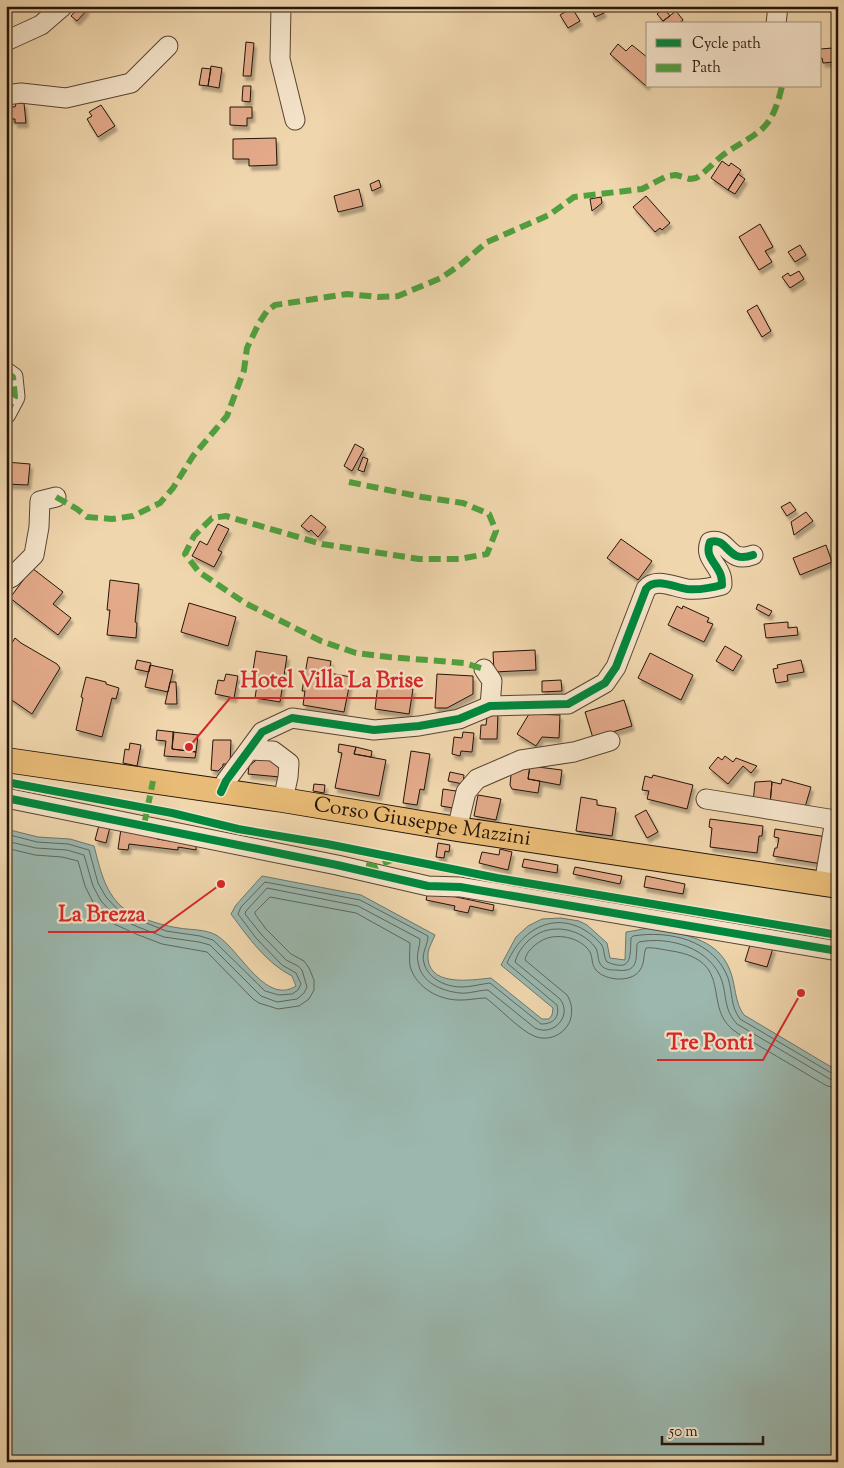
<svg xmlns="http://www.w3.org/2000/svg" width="844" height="1468" font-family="'Sorts Mill Goudy',serif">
	<defs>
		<filter id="shadow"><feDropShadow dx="2.5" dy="4.5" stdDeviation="1" flood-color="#0004"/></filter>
	</defs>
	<rect width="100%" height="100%" fill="#f0d6ad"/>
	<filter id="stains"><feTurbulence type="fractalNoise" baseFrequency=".004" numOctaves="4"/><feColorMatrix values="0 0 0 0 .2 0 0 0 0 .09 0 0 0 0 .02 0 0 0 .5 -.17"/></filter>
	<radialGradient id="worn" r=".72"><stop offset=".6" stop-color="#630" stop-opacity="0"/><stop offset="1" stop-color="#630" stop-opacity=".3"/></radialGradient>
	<path fill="#9bb8af" stroke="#6b766d" d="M6,829l32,8 32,2 24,7c6,22 10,45 28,61 11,10 42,19 57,21 12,2 26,1 37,7 23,13 49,71 80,51l-4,-10c-26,-13 -44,-39 -61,-62l5,-9 26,-29 99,19 74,40c-2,5 -6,12 -7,18 -3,35 43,27 63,25l51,41h7l3,-4 1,-7 -52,-43 15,-28 12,-11 14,-7 19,-1 18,3 8,4 20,18 3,15 15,2 1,-28c8,-1 16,-3 23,-4 5,0 11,2 16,3 25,4 53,11 64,37 7,15 5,34 15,47l94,56v391h-832z"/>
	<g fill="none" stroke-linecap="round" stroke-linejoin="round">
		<path stroke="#60665c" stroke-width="1" d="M6,834l31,8 31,2 21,6 9,33 8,14 14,15 46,19 34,5 13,4 52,51 14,4 13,-1 6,-4 3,-6 -5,-11 -14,-8 -26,-27 -18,-24 3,-7 24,-25 95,18 68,36c0,9 -7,17 -4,27 4,16 22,24 38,24 9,0 19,-3 28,-4l51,41c12,0 19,-6 16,-19l-50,-42c18,-42 61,-56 94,-19 4,5 2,12 6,18 25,10 23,-4 24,-24l2,-2c36,-6 81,4 95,42 5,16 2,27 12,41l93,55 5,1
			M6,841l30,7 31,2 17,5 9,31 8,15 15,16 22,10 26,10 35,5 11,3 51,51 16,6 20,-3 7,-6 3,-6 -5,-17 -4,-4 -12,-6 -25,-26 -16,-20 1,-3 21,-23 91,18 62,33c0,8 -4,15 -2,23 3,21 24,29 42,31 9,1 19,-3 28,-3l47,38c18,9 38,-12 25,-29l-45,-37c3,-11 11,-21 21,-27 19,-12 46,-5 59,12 4,5 2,13 6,18 4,5 9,5 15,5 22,3 20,-9 21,-26l2,-2c31,-6 72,6 83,39 5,17 2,29 15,43l93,55 8,2
			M6,848l29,7 27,2 16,4 7,25 8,16 19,21 24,11 26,10 45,8 46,47 6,4 19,6 21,-3 10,-7 5,-9v-10l-5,-12 -5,-7 -13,-7 -25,-25 -11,-15v-2l15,-15 86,16 54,30c0,7 -1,15 0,23 6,22 30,35 52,34 8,0 16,-2 24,-2 12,9 35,33 48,38 14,6 30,-1 36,-15 3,-9 2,-18 -3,-26l-42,-35c1,-8 9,-15 16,-19 14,-9 40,-4 49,11 3,6 1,12 6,18 9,11 36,13 44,0 5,-7 3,-15 6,-22 8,-1 18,2 26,3 62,10 31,53 60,78 8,7 20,12 29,18 22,13 44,26 66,39l11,2"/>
	</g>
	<path fill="#e3aa8a" stroke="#241409" filter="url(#shadow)" d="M80,6h4l3,4 -10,11 -6,-5z
		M590,6h11l3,7 -9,4z
		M572,8l8,13 -12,7 -8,-13z
		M664,8l6,8 -7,5 -6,-7z
		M676,11l7,9 -5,4h-14l-1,-3z
		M246,42l8,1 -3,33h-8z
		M618,44l8,7 6,-6 16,13v25l-2,3 -36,-32z
		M833,48l1,14 -11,1 -1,-5 -2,1v-10z
		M211,66l11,2 -3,20 -11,-2z
		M202,68l9,1 -3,17 -9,-1z
		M243,86h8l-1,16 -8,-1z
		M16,103h8l2,20h-11v-4h-9v-13l9,1z
		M101,105l14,21 -17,11 -11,-18 5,-3 -3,-4z
		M230,107h22v11h-5v8l-17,-1z
		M276,138l1,27 -28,1v-7h-16v-20z
		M722,161l7,5 2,-3 10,7 -13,20 -17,-12z
		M738,174l7,5 -10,15 -7,-4z
		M379,180l2,7 -9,4 -2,-7z
		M359,189l4,17 -25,6 -4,-16z
		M646,196l24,27 -8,7 -2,-2 -5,4 -22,-25z
		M601,197l1,6 -10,8 -2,-12z
		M760,224l13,23 -8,4 7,11 -13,8 -20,-33z
		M800,245l6,10 -11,7 -7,-10z
		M799,271l5,8 -14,9 -8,-11 6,-4 2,3z
		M757,305l14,26 -9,6 -15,-26z
		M355,444l9,5 -12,22 -8,-5z
		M363,457l5,2 -4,13 -6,-2z
		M6,462l24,2 -2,21 -22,-1z
		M790,502l6,8 -9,6 -6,-9z
		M806,512l7,9 -19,14 -3,-13z
		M311,515l15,12 -8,10 -7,-7 -2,2 -8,-6z
		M218,524l11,5 -11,21 4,2 -8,15 -22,-11 8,-15 7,4z
		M621,539l31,22 -14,19 -31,-22z
		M826,545l6,17 -32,13 -7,-17z
		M32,568l31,24 -10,12 18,14 -13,17 -48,-37z
		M110,580l29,4 -4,38 2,1 -1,15 -29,-3 3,-25h-3z
		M189,603l47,14 -8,29 -47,-14z
		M758,604l14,7 -3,5 -13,-7z
		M677,606l5,3 1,-3 26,12 -2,4 6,2 -9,18 -36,-17z
		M788,622v6l9,-1 1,8 -32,3 -2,-14z
		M15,638l6,5 36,21 3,4 -28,46 -26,-18v-44z
		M725,646l17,10 -9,15 -17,-10z
		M535,650l1,20 -42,2 -1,-20z
		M256,651l31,5 -7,46 -25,-4 3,-20 -6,-1z
		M650,653l43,22 -12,25 -43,-22z
		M308,657l23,4 -2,12 22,4 -7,35 -41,-7 2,-14h-3z
		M137,660l14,3 -2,9 -14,-3z
		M801,660l3,12 -17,3 1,6 -12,2 -3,-14 5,-1 -1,-3z
		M150,665l23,5 -5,22 -23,-5z
		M226,674l12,2 -4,22 -19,-4 3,-14 6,1z
		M437,674l36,2v18l-26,14h-12z
		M86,677l20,5v2l13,4 -3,11 -4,-1 -10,39 -26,-7 7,-32 -2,-1z
		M561,680l1,11 -20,1v-11z
		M170,682h6l1,22h-12z
		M378,684l35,5 -4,25 -34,-5z
		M624,700l8,26 -39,12 -8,-26z
		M498,712l-1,27h-17l1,-14h5l1,-8z
		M529,714l31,1 -1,23 -17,-1 -6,9 -19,-12z
		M157,730l17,2 -2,17 24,3 -1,6 -31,-2 2,-15 -10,-1z
		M173,732l25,3 -2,17 -24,-3z
		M463,732l11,1 -2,19 -11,-1 -1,5 -8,-2 2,-17 8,1z
		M213,740h18l-1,24h-7v2l-5,5 -7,-1z
		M130,743l11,2 -4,21 -14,-3 2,-14 4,1z
		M339,744l17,3 -2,7 32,6 -7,36 -44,-8 7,-35 -4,-1z
		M356,747l16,4 -1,6 -17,-3z
		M411,751l19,3 -6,36 -4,-1 -3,16 -14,-2z
		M725,756l8,6 3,-4 21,8 -6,7 -8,-7 -15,18 -19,-16 9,-11 4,3z
		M260,757l12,2 9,9 -1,9 -32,-3 1,-8z
		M512,765l18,1 -2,13 12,2 -2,12 -26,-4 -2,-4z
		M530,766l32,4 -2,15 -32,-6z
		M450,772l14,3 -1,9 -15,-3z
		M653,775l40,10 -6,24 -40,-10 2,-8 -7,-1 3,-14 7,2z
		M782,779l29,8 -6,20 -35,-3 2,-22 9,2z
		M771,781l1,1 -2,22 -17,-1 2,-21z
		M314,784l11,1 -1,8 -11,-2z
		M443,789l13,2 -3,17 -12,-2z
		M478,795l23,4 -5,21 -22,-4z
		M581,797l16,3v5l19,3 -4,28 -36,-5z
		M646,810l12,22 -11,6 -12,-22z
		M710,819l53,7 -1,10h-3l-2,17 -47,-6 2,-19 -3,-1z
		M99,825l11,2 -4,16 -11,-3z
		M121,829l36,7v3l39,6v5l-18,-3v3l-49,-6 -1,6 -10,-1z
		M775,829l52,8 -5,27 -49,-8 2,-8h2l2,-10 -5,-1z
		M438,843l12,2 -1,7 -4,-1 -1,7 -8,-1z
		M500,849l12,3 -4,18 -29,-7 3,-11 17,3z
		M524,859l34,6 -1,8 -35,-6z
		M575,867l47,9 -2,8 -47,-10z
		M646,876l39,8 -2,10 -39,-7z
		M428,891l66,14 -1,6 -23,-5 -2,7 -14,-3 1,-4 -29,-6z
		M750,945l23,3 -6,19 -22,-6z"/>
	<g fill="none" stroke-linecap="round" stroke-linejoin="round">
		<defs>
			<path id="minor" d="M281,6l-1,53 15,61
				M776,24l2,-18
				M6,41l35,-16 22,-19
				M6,95l15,-2 45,5 65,-15 37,-37
				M6,372l7,5 2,20 -9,17
				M6,580l6,-3 22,-22 5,-28 1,-26 16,-4
				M484,669l8,12 -2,25
				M250,750l23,1 16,12 -1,14 -5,23
				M221,792l5,-11 36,-49 30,-14 82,12 45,-4 40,-7 31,-13 78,-2 37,-21 11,-16 30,-78c9,-12 28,-2 41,0 11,1 24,-1 35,-4 0,-3 0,-6 -1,-9 -4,-13 -17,-19 -11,-34 18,-6 17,23 43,13
				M6,798l331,67 91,21 32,1 378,64
				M706,799l129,21 -11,64
				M457,829l9,-37 11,-13 44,-19 53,-8 36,-11"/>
			<g id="major">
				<path id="s1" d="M6,760l277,40 174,29 381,57"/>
			</g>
		</defs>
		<use href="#minor" stroke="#574432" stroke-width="21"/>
		<use href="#major" stroke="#241409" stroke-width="26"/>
		<use href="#minor" stroke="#f5e4ca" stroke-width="19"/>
		<use href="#major" stroke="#e8bb76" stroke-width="24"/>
		<path stroke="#50a03e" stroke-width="6" stroke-dasharray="12 6" stroke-linecap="butt" d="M6,372l7,5 2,20 -9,17
			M349,482l73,15 41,6 26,11 7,17 -9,23 -28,5h-40l-97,-15 -96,-28 -14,2 -18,18 -9,18 14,18 46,31 76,38 35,12 33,4 75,6 20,6
			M56,497l21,12 10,8 25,2 21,-3 27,-13 13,-15 20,-32 34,-40 17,-46 3,-22 12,-25 8,-12 8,-6 72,-11 31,3 20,-1 43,-18 19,-13 27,-23 62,-27 25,-18 68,-8 25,-13 9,-1 14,4 6,-1c10,-6 18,-16 27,-23 36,-25 48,-21 59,-69
			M144,825l9,-44
			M366,865l9,2 19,-8"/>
		<defs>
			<path id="cycleway" d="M6,782l166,31 66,16 89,15 170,34 341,57
				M221,792l5,-11 36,-49 30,-14 82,12 45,-4 40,-7 31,-13 78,-2 37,-21 11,-16 30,-78c9,-12 28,-2 41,0 11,1 24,-1 35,-4 0,-3 0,-6 -1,-9 -4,-13 -17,-19 -11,-34 18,-6 17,23 43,13
				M6,798l331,67 91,21 32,1 378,64"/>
		</defs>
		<use href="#cycleway" stroke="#f5e4ca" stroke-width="11"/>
		<use href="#cycleway" stroke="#00873e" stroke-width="8"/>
	</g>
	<g text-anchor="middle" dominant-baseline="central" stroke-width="4.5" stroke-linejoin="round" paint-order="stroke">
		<g font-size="21" fill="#241409" stroke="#f5e4ca">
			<text stroke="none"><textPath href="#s1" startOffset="421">Corso Giuseppe Mazzini</textPath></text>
		</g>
	</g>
	<path fill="none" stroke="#d62828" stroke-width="2" d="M189 747L230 698H433M221 884L155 932H48M801 993L763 1060H657"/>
	<g fill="#d62828" stroke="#f5e4ca" stroke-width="2">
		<circle cx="189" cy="747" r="5"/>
		<circle cx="221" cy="884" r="5"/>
		<circle cx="801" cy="993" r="5"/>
	</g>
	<g font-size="22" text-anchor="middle" font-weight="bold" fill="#d62828" stroke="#f5e4ca" stroke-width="4.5" stroke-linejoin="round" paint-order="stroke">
		<text x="332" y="687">Hotel Villa La Brise</text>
		<text x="102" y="921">La Brezza</text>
		<text x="710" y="1049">Tre Ponti</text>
	</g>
	<rect width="844" height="1468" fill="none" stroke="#f0d6ad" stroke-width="25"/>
	<rect x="8" y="8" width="829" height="1453" fill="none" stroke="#241409" stroke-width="2.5"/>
	<rect x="12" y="12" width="819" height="1443" fill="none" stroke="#241409"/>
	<rect x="646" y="22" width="175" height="65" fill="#f5e4ca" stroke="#a1917d"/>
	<rect x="656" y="39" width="25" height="8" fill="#00873e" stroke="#a1917d"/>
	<text x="692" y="48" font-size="15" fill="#241409">Cycle path</text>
	<rect x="656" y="64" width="25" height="8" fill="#50a03e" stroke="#a1917d"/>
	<text x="692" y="72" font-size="15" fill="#241409">Path</text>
	<path d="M662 1436v8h101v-8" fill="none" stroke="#241409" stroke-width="2.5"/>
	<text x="669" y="1436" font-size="15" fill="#241409" stroke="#f5e4ca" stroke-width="4" paint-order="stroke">50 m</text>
	<rect width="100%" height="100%" filter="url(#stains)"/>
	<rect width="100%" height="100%" fill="url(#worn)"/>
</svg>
